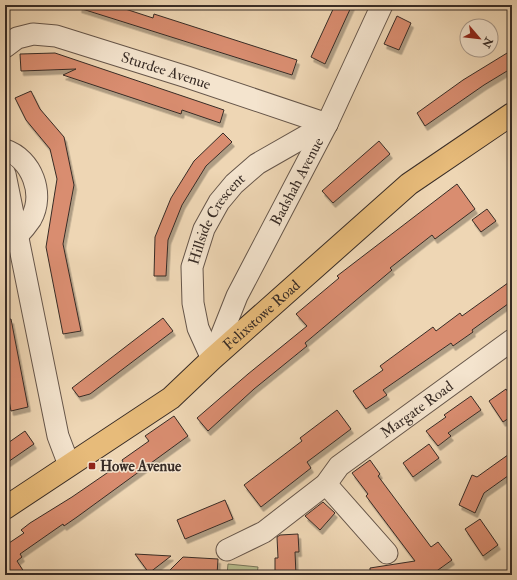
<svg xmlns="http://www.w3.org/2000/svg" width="517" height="580" font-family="'IM FELL Double Pica',serif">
	<defs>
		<filter id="shadow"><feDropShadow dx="2.5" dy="4.5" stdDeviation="0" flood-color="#0004"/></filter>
	</defs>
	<rect width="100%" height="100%" fill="#eed6b4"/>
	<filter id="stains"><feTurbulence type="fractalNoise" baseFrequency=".005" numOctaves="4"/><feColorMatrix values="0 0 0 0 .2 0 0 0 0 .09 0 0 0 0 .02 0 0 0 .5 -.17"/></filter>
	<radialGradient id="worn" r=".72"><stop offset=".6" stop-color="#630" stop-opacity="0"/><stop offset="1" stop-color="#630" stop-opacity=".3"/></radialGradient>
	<path fill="#b8be8e" stroke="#78755a" d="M228,564l30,3 -1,8h-30z"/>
	<path fill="#d98d6f" stroke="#382c26" filter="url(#shadow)" d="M80,5h33l40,13 1,-4 143,46 -5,15 -213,-67z
		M335,5h17l-27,59 -14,-7z
		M397,16l14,7 -12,27 -15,-6z
		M512,50v18l-28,17 -59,41 -8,-13 46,-33z
		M55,53l169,57 -4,13 -38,-13 -1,4 -118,-39 13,-6 -55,2 -1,-17z
		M31,91l9,18 24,28 10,48 -11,59 18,87 -18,3 -17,-87 11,-68 -7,-30 -24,-29 -11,-22z
		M223,133l9,9 -26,24 -24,39 -14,35 -2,36h-12l1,-39 16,-39 23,-37z
		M379,141l11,13 -57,49 -11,-12z
		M457,184l18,25 -40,30 -3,-4 -42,33 2,2 -87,73 2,3 -53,43 -46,42 -11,-13 51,-44 59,-48 -11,-12 43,-36 -2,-2z
		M487,209l9,12 -15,11 -9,-12z
		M512,280v21l-40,29 1,2 -20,14 -2,-3 -68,47 4,5 -21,14 -13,-18 30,-21 -3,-4 53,-39 3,4 24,-18 2,3z
		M163,318l10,13 -83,63 -11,3 -7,-9z
		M11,319l17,88 -17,4 -6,-32v-59z
		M506,389l6,10v17l-9,6 -14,-21z
		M471,396l10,14 -33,23 3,3 -13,10 -12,-15 20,-14 -2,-2z
		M337,410l14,19 -44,33 4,6 -50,39 -17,-22 58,-44 -2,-3z
		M174,416l14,20 -111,81 -13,9 -1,-2 -43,30 2,3 -5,4 9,14h-21v-32l1,2 18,-12 -3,-3 9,-7 42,-26 51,-35 -1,-2 27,-19 -4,-5z
		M25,431l9,13 -29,20v-19z
		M429,444l10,14 -26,19 -10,-14z
		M512,452v21l-28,20 -9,20 -16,-8 13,-30 5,2z
		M370,460l10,14 -2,2 53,71 7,-5 14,18 -21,15h-61v-7l45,-7 -49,-65 2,-2 -16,-21z
		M225,500l8,19 -48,20 -8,-19z
		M323,502l12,11 -15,17 -15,-14z
		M480,519l18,26 -15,11 -18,-27z
		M298,534l1,18h-4l1,23h-21v-17h3l-1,-21 3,-2z
		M135,554l36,2 -22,17z
		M183,557l35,2 -1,16h-52z"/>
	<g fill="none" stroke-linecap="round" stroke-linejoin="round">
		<defs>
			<g id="minor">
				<path id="s1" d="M5,47l12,-9 16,-4 23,2 131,41 140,47"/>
				<path d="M5,150c27,9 40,44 26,69 -4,6 -9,12 -14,17"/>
				<path d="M5,174l53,262 11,29"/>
				<path id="s2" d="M212,359l25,-63 90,-172 55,-119"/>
				<path id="s3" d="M212,359l-14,-31 -5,-25 -1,-36 12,-38 15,-27 15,-18 23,-20 70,-40"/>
				<path d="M326,484l61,69"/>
				<path id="s4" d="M227,550l37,-18 62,-48 13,-18 173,-126"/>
			</g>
			<g id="major">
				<path id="s5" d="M5,508l166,-110 41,-39 197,-175 103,-70"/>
			</g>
		</defs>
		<use href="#minor" stroke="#66564a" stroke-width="23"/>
		<use href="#major" stroke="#382c26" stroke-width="24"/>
		<use href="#minor" stroke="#f4e4ce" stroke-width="21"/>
		<use href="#major" stroke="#e7bb7a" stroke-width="22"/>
	</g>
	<rect fill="#8f2418" stroke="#f4e4ce" stroke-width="1.5" x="88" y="462" width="8" height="8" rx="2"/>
	<g text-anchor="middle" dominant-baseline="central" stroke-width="3" stroke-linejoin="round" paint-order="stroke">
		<g font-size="15" fill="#382c26" stroke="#f4e4ce">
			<text stroke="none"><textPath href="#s1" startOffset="170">Sturdee Avenue</textPath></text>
			<text stroke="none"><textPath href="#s2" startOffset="197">Badshah Avenue</textPath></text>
			<text stroke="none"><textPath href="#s3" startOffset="150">Hillside Crescent</textPath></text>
			<text stroke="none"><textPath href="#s5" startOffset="322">Felixstowe Road</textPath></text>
			<text stroke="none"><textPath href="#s4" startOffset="238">Margate Road</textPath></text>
		</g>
		<g font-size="15" font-weight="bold" fill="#382c26" stroke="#f4e4ce" text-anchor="start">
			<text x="100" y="466">Howe Avenue</text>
		</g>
	</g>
	<rect width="517" height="580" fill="none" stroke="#eed6b4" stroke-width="20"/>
	<rect x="6" y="6" width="505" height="568" fill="none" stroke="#382c26" stroke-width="2"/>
	<rect x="10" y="10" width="497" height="560" fill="none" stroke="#382c26"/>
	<g transform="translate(479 38) rotate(118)"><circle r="19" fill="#f4e4ce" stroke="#a99a8b"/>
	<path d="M0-3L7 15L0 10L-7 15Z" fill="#8f2418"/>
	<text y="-6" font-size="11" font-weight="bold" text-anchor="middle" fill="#382c26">N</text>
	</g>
	<rect width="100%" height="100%" filter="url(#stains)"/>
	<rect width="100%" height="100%" fill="url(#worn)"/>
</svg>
